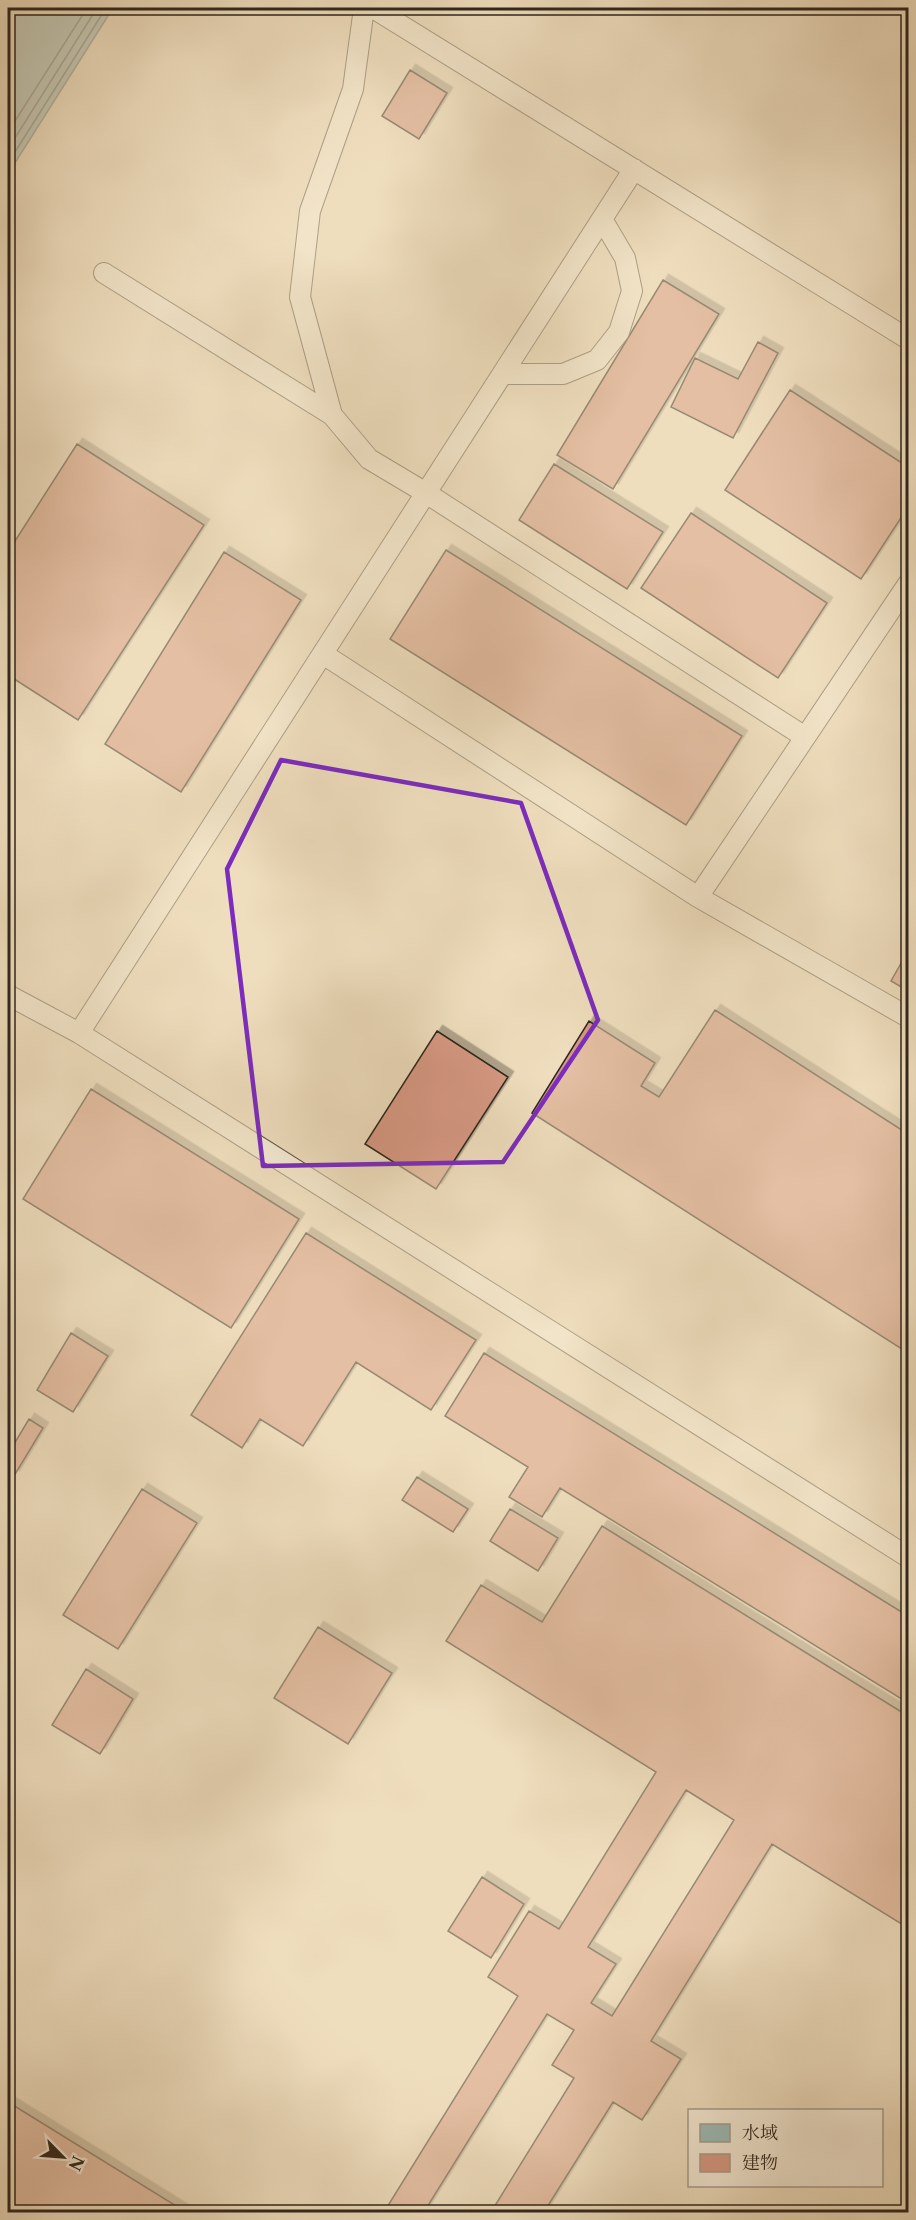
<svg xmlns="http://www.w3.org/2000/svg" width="916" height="2220" font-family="'Libre Caslon Text','Noto Serif JP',serif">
	<defs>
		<filter id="shadow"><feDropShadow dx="5.5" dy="-5.5" stdDeviation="0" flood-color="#0004"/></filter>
	</defs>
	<rect width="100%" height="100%" fill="#efdebe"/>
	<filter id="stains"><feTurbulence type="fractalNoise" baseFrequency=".00333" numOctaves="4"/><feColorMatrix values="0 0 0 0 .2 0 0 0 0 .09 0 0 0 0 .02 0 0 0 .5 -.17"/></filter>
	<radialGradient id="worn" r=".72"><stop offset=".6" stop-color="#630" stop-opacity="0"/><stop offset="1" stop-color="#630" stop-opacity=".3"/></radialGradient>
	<path fill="#9bbbb7" stroke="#6f7f79" stroke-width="1.5" d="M8,8h105l-105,166z"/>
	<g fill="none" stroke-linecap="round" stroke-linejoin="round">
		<path stroke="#647069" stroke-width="1.5" d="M8,132l79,-124
			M8,149l89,-141
			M8,163l98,-155"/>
	</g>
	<path fill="#d79984" stroke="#2e261b" stroke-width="1.5" fill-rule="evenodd" filter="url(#shadow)" d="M410,70l37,23 -28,46 -37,-23z
		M663,280l56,34 -106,175 -56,-34z
		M758,342l20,11 -45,85 -62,-31 24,-49 43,21z
		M790,390l118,77v40l-47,72 -136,-89z
		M77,444l127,81 -126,195 -70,-45v-123z
		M554,464l109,68 -36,57 -108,-69z
		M691,513l136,90 -49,75 -137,-90z
		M446,550l296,186 -56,89 -296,-186z
		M224,552l77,48 -120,192 -76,-48z
		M908,951v40l-17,-10z
		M715,1010l193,124v219l-376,-240 57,-92 66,42 -14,23 18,11z
		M437,1031l71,46 -72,112 -71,-45z
		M91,1089l208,130 -68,109 -208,-129z
		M306,1233l170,107 -45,70 -75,-48 -53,84 -43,-27 -18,29 -51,-33z
		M71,1333l37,23 -35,56 -36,-22z
		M484,1353l424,263v87l-348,-215 -18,29 -33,-20 19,-30 -83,-51z
		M29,1419l14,9 -29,48 -6,-4v-18z
		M417,1477l51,32 -15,23 -51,-32z
		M142,1489l55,34 -79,126 -55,-34z
		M510,1509l48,29 -20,33 -48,-30z
		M602,1526l306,190v212l-136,-84 -121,197 30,18 -39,61 -29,-18 -69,110h-53l83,-134 -22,-13 22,-35 -27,-16 -123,198h-40l134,-216 -30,-19 41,-66 30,18 97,-157 -210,-131 35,-56 61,37zM686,1790l48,30 -122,196 -21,-13 25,-39 -28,-17z
		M318,1627l74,46 -44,71 -74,-46z
		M86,1669l47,30 -33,55 -48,-29z
		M482,1877l42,27 -33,54 -43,-27z
		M8,2102l178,110h-178z"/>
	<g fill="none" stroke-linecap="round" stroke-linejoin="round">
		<defs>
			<path id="lane" d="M364,8l-11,81 -43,122 -10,86 32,118 37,44 57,34 379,244
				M373,8l535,331
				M104,273l228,142
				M503,374h60l34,-14 22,-28 13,-41 -7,-33 -23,-39
				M323,654l375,243 210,120
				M698,897l210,-313
				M8,995l71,38 829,524
				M79,1033l555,-864"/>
		</defs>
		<use href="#lane" stroke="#5e5444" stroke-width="22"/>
		<use href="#lane" stroke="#f5ead5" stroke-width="20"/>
	</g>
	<path d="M0 0H916V2220H0ZM281,760l240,43 77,217 -95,142 -240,4 -36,-297z" fill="#efdebe" fill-opacity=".55" fill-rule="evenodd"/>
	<path fill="none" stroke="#7b2cbf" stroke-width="4.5" stroke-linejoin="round" d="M281,760l240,43 77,217 -95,142 -240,4 -36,-297z"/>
	<rect width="916" height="2220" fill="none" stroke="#efdebe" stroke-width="30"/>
	<rect x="9" y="9" width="898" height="2202" fill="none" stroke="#2e261b" stroke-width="3"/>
	<rect x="15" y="15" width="886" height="2190" fill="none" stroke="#2e261b" stroke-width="1.5"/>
	<rect x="688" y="2109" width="195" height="78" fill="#f5ead5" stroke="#a59c8b" stroke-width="1.5"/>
	<rect x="700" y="2124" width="30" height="18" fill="#9bbbb7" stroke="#a59c8b" stroke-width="1.5"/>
	<text x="742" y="2139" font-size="18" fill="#2e261b">水域</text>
	<rect x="700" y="2154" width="30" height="18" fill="#d79984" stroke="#a59c8b" stroke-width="1.5"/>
	<text x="742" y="2169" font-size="18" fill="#2e261b">建物</text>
	<g transform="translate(63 2157) rotate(115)" stroke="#f5ead5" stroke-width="4.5" paint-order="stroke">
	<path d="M0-4.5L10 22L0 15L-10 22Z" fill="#2e261b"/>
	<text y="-9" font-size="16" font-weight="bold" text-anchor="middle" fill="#2e261b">N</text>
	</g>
	<rect width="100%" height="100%" filter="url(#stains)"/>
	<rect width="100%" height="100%" fill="url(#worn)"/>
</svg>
